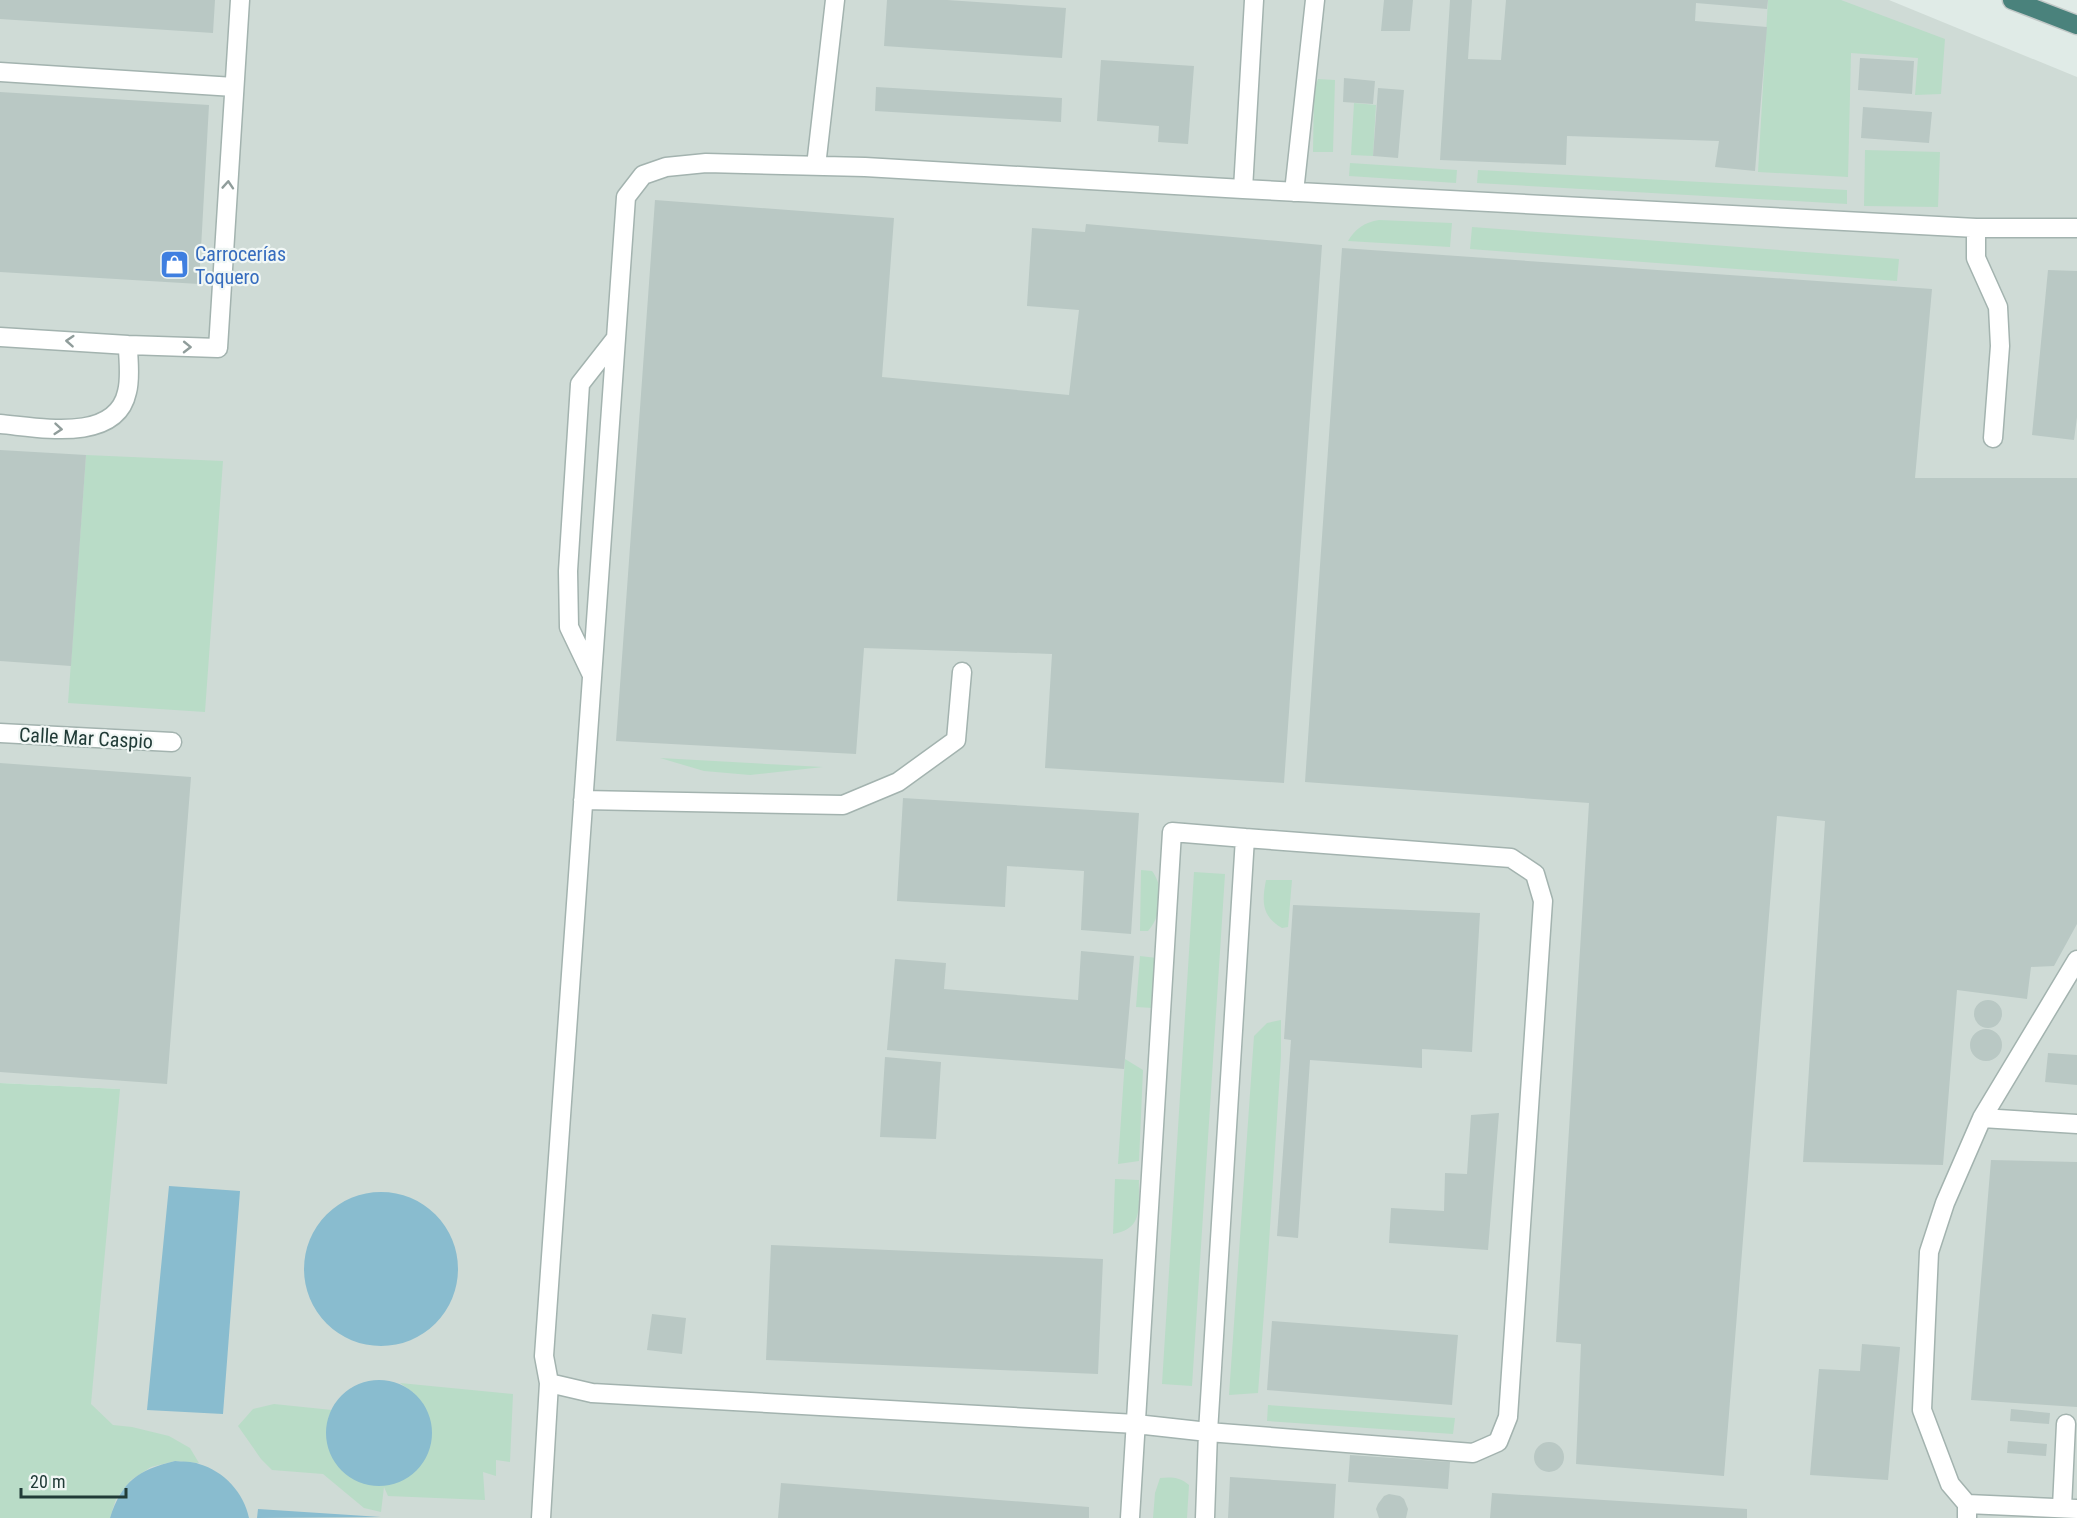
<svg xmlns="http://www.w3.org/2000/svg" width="2077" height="1518" font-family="'Roboto Condensed',sans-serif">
	<rect width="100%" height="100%" fill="#e0ebe7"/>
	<path fill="#cfdbd6" d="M0,0h1889l188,77v1441h-1997l39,-429 -119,-6z"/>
	<path fill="#b9dcc7" d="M1768,0h73l104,39 -4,55 -26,1 3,-37 -67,-5 -3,124 -90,-5z
		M1318,79l17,1 -2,72h-20l1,-62z
		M1354,103l22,2 -3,51 -22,-1z
		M1865,150l75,2 -2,55 -74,-1z
		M1350,163l107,7 -1,13 -107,-7z
		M1478,170l369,20v14l-370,-21z
		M1379,220l73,3 -2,24 -102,-6c7,-12 17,-19 31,-21z
		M1472,227l427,32 -2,22 -427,-32z
		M86,455l137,6 -18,251 -137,-9z
		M660,758l163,9 -73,8 -46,-4z
		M1141,870l11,1c13,17 10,44 -4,60h-8z
		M1194,872l31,2 -33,512 -30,-2z
		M1266,880h26l-4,47 -6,1c-21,-12 -20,-27 -16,-48z
		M1140,956l17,2 -4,50 -17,-1z
		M1281,1020v36l-13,202 -10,135 -29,2 25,-359 13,-13z
		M1125,1059l18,11 -4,91 -21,3z
		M0,1083l120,6 -29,315 22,21 19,2 37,9 21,12 9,15 -24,-2 -24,6 -20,13 -15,19 -6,19h-110z
		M1115,1179l24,1c-1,25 6,49 -26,54z
		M400,1383l113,11 -3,68 -14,-2v16l-13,-4 2,28 -97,-4 -4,-9 -3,25 -17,-4 -41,-34 -51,-4 -11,-11 -23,-33 15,-17 21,-5 58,6 -4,8 86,-25z
		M1268,1405l187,13 -2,16 -186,-13z
		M1160,1478c11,-1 20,-1 29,7l-2,33h-34l2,-25z"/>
	<path fill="#89bccf" d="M169,1186l71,5 -17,223 -76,-4z
		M304 1269a77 77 0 1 1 154 0a77 77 0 1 1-154 0Z
		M326 1433a53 53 0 1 1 106 0a53 53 0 1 1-106 0Z
		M175,1461c7,1 17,0 24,3 25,7 45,29 50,54h-139c12,-37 28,-48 65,-57z
		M258,1509l123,8 -124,1z"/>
	<path fill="#b9c8c4" d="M0,0h215l-2,33 -213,-14z
		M887,0h60l119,8 -4,50 -178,-12z
		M1384,0h29l-3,31h-29z
		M1450,0h22l-4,59 33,1 5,-60h262l-1,9 -71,-6 -1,18 72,6 -12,144 -40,-4 4,-26 -152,-5 -1,29 -126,-5z
		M1860,58l54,3 -2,33 -54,-4z
		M1101,60l93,6 -6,78 -30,-2 1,-16 -62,-5z
		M1344,78l31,3 -2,23 -30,-2z
		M876,87l186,11 -1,24 -186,-11z
		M1378,88l26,2 -6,68 -25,-2z
		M0,92l209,13 -10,179 -199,-12z
		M1863,107l69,5 -3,31 -68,-5z
		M655,200l239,18 -12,159 187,18 10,-85 -52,-4 5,-78 53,4 1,-8 236,21 -38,538 -239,-15 7,-114 -188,-6 -8,106 -240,-13z
		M1342,248l590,41 -17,189h162v446l-23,42 -23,1 -4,32 -70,-9 -14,175 -140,-3 22,-341 -48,-5 -53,660 -148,-12 5,-120 -25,-2 33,-539 -284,-21z
		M2048,270l29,1v146l-3,23 -42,-5z
		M0,450l86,5 -15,211 -71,-5z
		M0,763l191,14 -24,307 -167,-12z
		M903,798l236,15 -8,121 -50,-4 3,-59 -77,-5 -2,41 -108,-6z
		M1293,905l187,8 -8,139 -50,-3v19l-112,-8 -12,178 -21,-2 14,-196 -7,-1z
		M1081,951l53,5 -10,113 -237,-19 8,-91 51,4 -2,26 134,11z
		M1974 1014a14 14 0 1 1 28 0a14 14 0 1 1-28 0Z
		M1970 1045a16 16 0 1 1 32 0a16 16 0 1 1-32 0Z
		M2048,1053l29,2v30l-32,-3z
		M885,1057l56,5 -5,77 -56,-2z
		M1499,1113l-11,137 -99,-7 2,-35 53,3 1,-38 22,1 4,-59z
		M1991,1160l86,2v245l-106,-7z
		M771,1245l332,14 -5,115 -332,-14z
		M652,1314l34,4 -4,36 -35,-4z
		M1272,1321l186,14 -6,70 -185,-15z
		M1862,1344l38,3 -12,133 -78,-5 9,-106 41,2z
		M2011,1409l39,4 -1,11 -39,-3z
		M2008,1441l39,3 -1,12 -39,-3z
		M1534 1457a15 15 0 1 1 30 0a15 15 0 1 1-30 0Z
		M1350,1455l100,7 -2,27 -100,-7z
		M1230,1477l106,7 -2,34h-106z
		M781,1483l308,24v11h-311z
		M1492,1493l255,16v9h-257z
		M1389,1494l11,2 4,3 4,10 -2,9h-27l-3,-9 2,-5 6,-8z"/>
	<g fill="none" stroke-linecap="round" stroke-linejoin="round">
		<defs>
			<path id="service" d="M816,166l19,-166
				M1243,189l733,39v30l22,49 2,39 -7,92
				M1294,192l21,-192
				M1976,228h101
				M591,673l-22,-46 -1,-56 12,-187 36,-46
				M583,800l260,5 55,-23 58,-42 6,-68
				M1982,1118l95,6
				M549,1383l43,10 544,31 72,8 265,21 25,-11 10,-25 35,-516 -8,-27 -24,-16 -266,-20 -37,594 -3,86
				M1967,1504l110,5
				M2062,1507l4,-83
				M541,1518l8,-135 -5,-27 82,-1159 17,-22 23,-8 40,-4 159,4 378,22 11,-189
				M1130,1518l42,-686 73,6
				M1967,1518v-14l-17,-20 -28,-74 7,-158 16,-49 37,-85 95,-158"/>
			<path id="minor" d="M0,72l234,15
				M0,337l128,8 90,3 22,-348
				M0,424c37,3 116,20 127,-32 4,-15 1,-32 1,-47
				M0,733l172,9"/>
			<path id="trunk" d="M2012,0l65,25"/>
		</defs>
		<use href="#service" stroke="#a3b3af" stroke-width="21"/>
		<use href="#minor" stroke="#a3b3af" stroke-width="21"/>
		<use href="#trunk" stroke="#c1c8c7" stroke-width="21"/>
		<use href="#service" stroke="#fff" stroke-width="18"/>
		<use href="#minor" stroke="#fff" stroke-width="18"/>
		<use href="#trunk" stroke="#4a827c" stroke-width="18"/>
	</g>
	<defs><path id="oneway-chevron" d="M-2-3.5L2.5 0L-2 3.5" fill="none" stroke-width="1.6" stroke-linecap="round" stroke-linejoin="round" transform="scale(1.5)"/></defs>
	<g stroke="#909d9b">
		<use href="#oneway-chevron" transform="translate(228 185) rotate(-86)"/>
		<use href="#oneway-chevron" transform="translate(70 341) rotate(-176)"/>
		<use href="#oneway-chevron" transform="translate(187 347) rotate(1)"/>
		<use href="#oneway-chevron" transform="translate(58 429) rotate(5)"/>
	</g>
	<defs>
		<symbol id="shop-square" viewBox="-11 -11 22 22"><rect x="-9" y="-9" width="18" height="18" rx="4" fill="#3f7fe0" stroke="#f1f7f5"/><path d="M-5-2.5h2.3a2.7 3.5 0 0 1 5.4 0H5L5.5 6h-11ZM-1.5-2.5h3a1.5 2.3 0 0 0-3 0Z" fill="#fff"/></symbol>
	</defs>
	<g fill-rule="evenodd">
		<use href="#shop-square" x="158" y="248" width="33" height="33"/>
	</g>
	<g text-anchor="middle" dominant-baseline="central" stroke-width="4.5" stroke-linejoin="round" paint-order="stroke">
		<g font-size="20" fill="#366cbe" stroke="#f1f7f5" text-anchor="start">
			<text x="195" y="254">Carrocerías<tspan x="195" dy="23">Toquero</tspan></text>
		</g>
		<g font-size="20" fill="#213b37" stroke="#f1f7f5">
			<text transform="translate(86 738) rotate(3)">Calle Mar Caspio</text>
		</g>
	</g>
	<path d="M21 1488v9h105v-9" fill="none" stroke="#213b37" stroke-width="3"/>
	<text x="30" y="1488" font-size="18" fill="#213b37" stroke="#f1f7f5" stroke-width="4.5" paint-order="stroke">20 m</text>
</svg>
